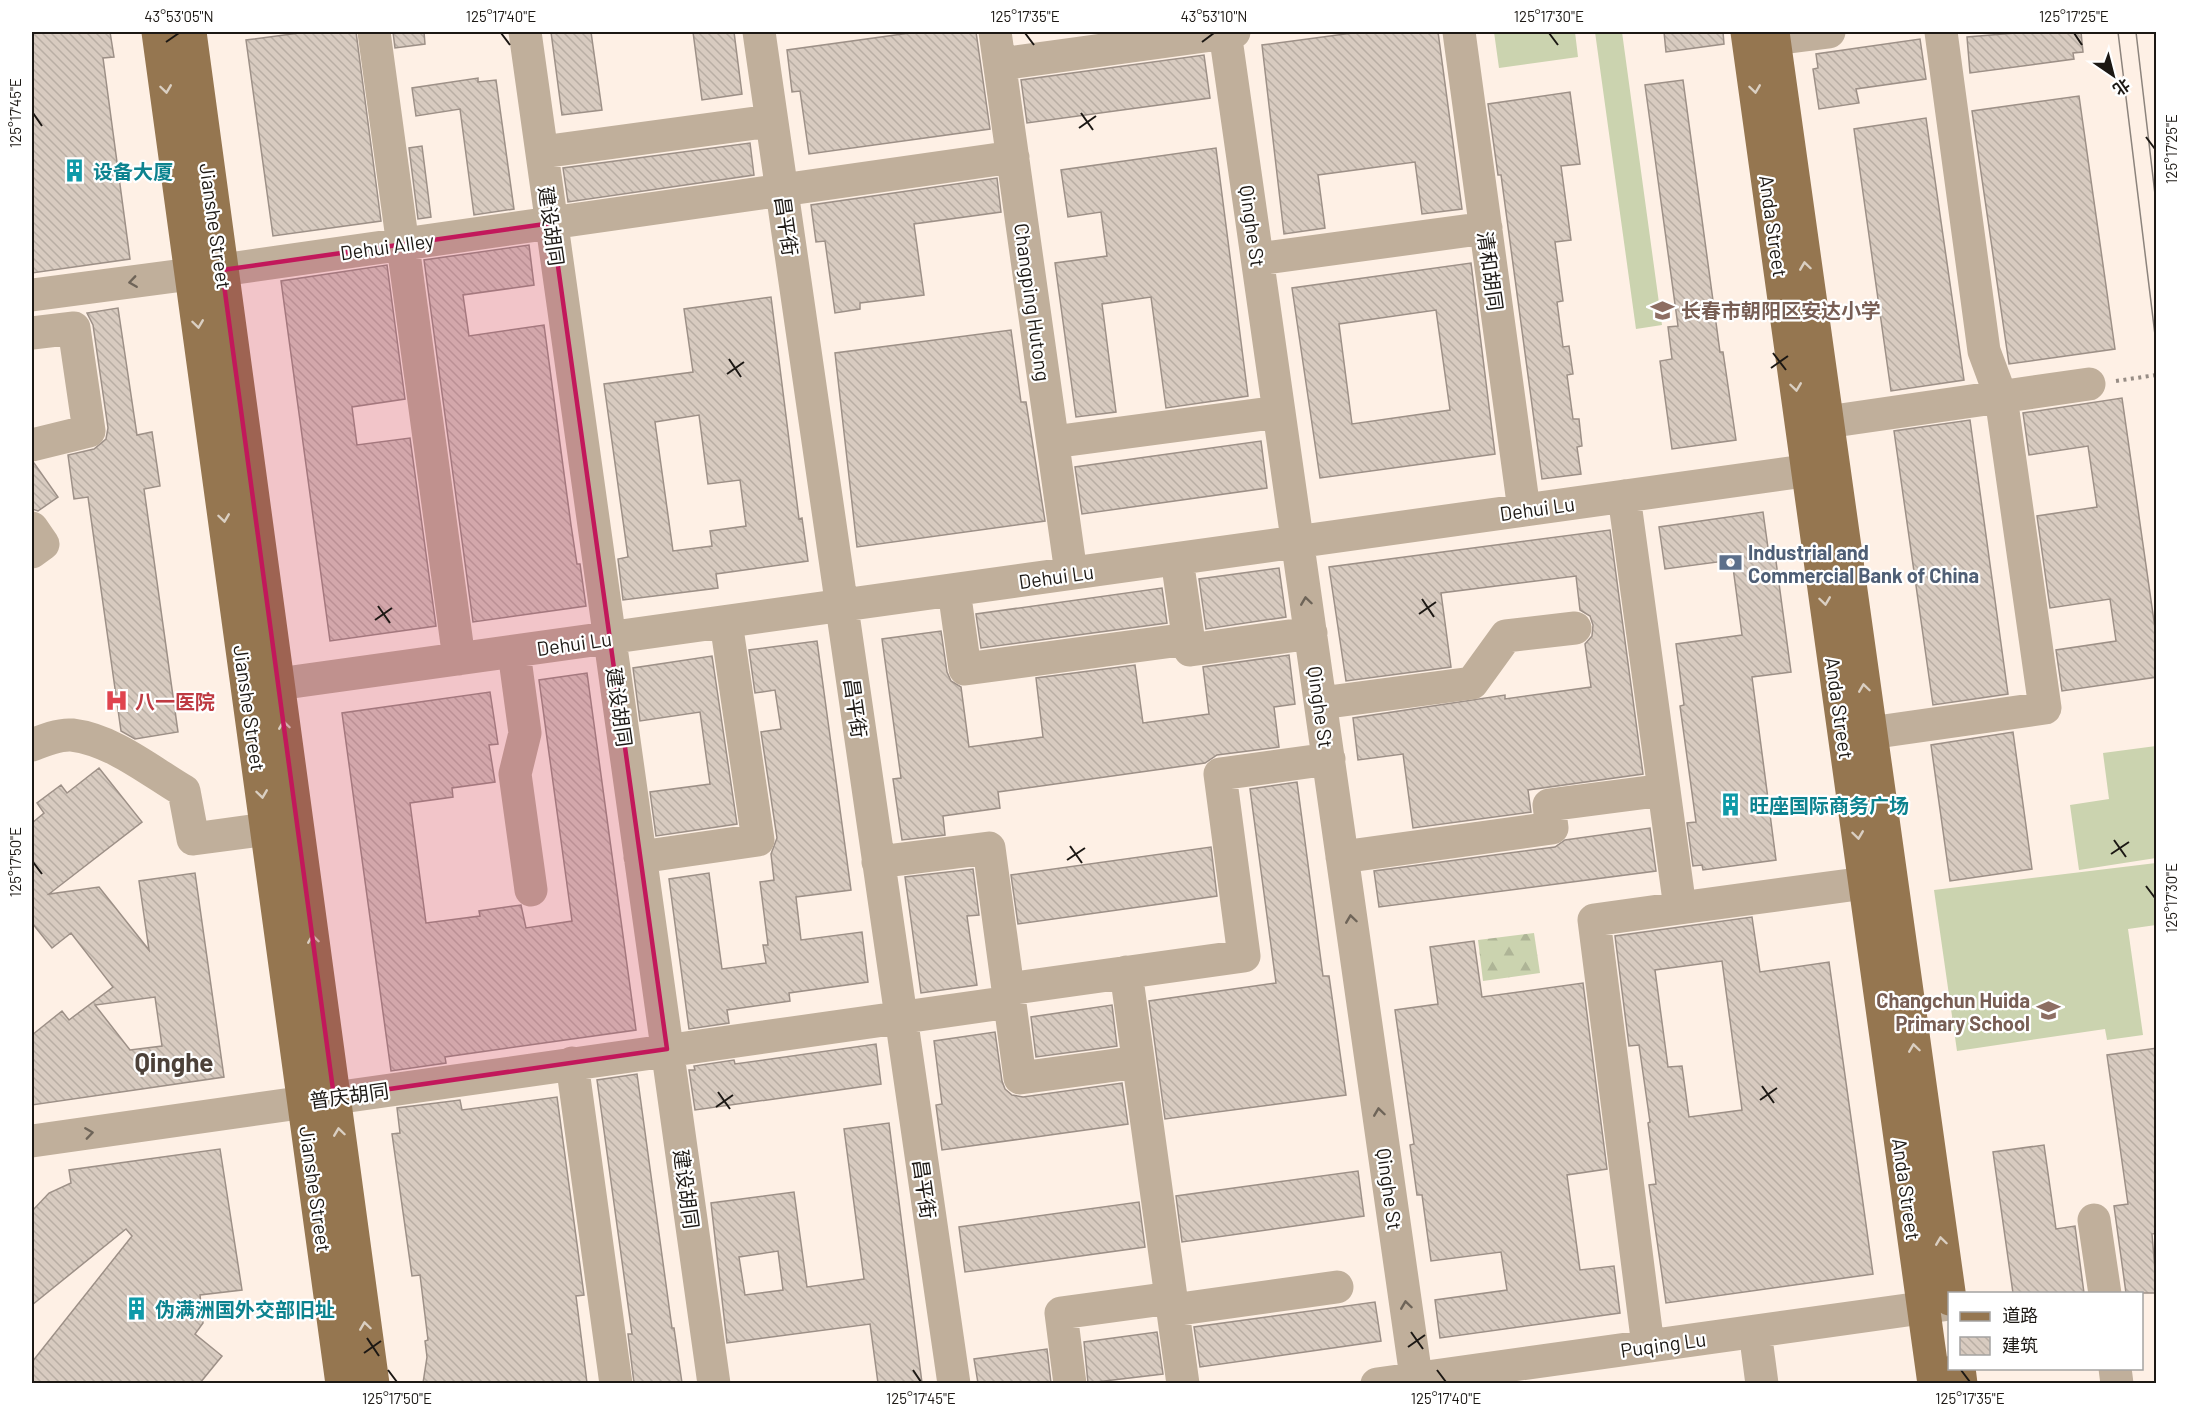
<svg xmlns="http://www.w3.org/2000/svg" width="2188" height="1415" font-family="Barlow,'Noto Sans SC',sans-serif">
	<defs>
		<pattern id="forest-firs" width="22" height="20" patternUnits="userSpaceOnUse" patternTransform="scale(1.5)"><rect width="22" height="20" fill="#cbd3af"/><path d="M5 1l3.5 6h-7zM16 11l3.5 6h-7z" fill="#aeb496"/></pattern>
		<pattern id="building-back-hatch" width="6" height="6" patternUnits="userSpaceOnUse" patternTransform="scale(1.5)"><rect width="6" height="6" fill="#d8cbc0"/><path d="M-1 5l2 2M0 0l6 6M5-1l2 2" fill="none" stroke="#b9aea4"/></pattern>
	</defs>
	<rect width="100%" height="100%" fill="#fef0e5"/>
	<path fill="url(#forest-firs)" d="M1534,933l6,40 -57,8 -5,-41z"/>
	<path fill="#cbd3af" d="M1494,32h81l3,25 -79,11z
		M1595,32h27l40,293 -26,4z
		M2156,746v112l-77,12 -9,-65 39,-6 -6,-46z
		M2156,863v62l-28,4 15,106 -36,5 -2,-11 -148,22 -23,-161z"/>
	<path fill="url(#building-back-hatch)" stroke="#9d9087" stroke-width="1.5" fill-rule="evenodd" d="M32,32h78l4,25 -11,1 27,201 -98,14z
		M307,32h49l25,189 -108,15 -27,-196z
		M393,32h31l1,12 -30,4z
		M551,32h40l11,78 -40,5z
		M693,32h41l8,62 -40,6z
		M917,32h59l14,97 -181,25 -9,-63 -8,1 -5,-42z
		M1360,32h78l24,177 -40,5 -7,-52 -97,13 7,53 -41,6 -22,-189z
		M1664,32h59l1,12 -58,8z
		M2028,32h53l2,20 -10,1 1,6 -104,14 -3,-36z
		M1920,39l6,40 -70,10 3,14 -40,6 -6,-40 5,-1 -2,-14z
		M1204,55l6,43 -183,25 -6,-43z
		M478,78v4l18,-2 18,129 -40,6 -14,-106 -44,7 -4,-28z
		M1683,80l37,272h3l13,88 -64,9 -12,-88 12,-2 -4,-32 10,-1 -33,-241z
		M1570,92l10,72 -19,2 10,74 -16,2 8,59 -6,1 6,45 6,-1 4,28 -6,1 6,44h6l3,27 -5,1 4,27 -39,5 -41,-304h-3l-10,-71z
		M2079,96l36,253 -106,15 -37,-253z
		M1926,118l38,262 -73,11 -37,-262z
		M750,143l4,32 -186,27 -5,-34z
		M422,146l9,71 -13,2 -9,-71z
		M1216,148l32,248 -82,12 -15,-111 -49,7 14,108 -40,5 -21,-154 52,-7 -6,-44 -33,5 -7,-47z
		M997,178l4,34 -87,12 10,71 -64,8v6l-25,4 -10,-72 -9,1 -5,-37z
		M529,245l5,40 -71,10 6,41 75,-11 27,200 6,39h3l6,42 -113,16 -49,-362z
		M1471,263l24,191 -175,24 -28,-190zM1436,310l14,100 -98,14 -13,-100z
		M387,265l18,134 -53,8 5,38 53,-7 26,188 -106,15 -49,-360z
		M771,297l28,222 3,-1 6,43 -92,13 2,14 -95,12 -5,-41 10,-2 -24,-173 89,-12 -9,-63zM699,415l9,69 32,-4 6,46 -36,5 2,15 -39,5 -18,-129z
		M118,308l19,127 15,-3 8,54 -16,3 34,243 -43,7 -14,-8 -33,-234 -14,2 -6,-44 26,-6 12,-10 2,-11 -15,-103 -6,-12z
		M1011,330l10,72h5l19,119 -188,26 -22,-194z
		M2122,398l35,244v35l-95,14 -6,-41 60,-9 -6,-42 -60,9 -13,-92 60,-9 -9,-61 -59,9 -6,-42z
		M1970,420l38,274 -75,11 -39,-274z
		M1261,441l6,47 -185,26 -7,-47z
		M32,463h2l24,34 -20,14 -6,-2z
		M1763,512l6,43 6,-1 16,118 -39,5 24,183 -73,10 -1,-5 -9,1 -6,-43 9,-1 -16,-116 4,-1 -8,-61 66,-9 -10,-75 -67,9 -6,-42z
		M1610,530l33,244 -115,16 3,22 -118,16 -10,-74 -45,6 -5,-42 152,-23v4l86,-12 -6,-43 7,-8 1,-11 -3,-9 -10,-6 -4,-34 -135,17 10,74 -105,14 -17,-114z
		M1279,568l7,49 -80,12 -7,-50z
		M1162,588l5,35 -186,25 -5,-34z
		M941,631l6,41 4,9 10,6 8,60 74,-10 -7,-59 99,-13 8,58 66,-9 -6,-47 86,-12 6,49 -21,3 5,40 -62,8 -12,8 -207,29 2,16 -57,8 2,19 -43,5 -9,-61 8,-1 -19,-139z
		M817,641l34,249 -55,7 5,43 61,-8 6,50 -79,11 1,8 -63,9 2,13 -40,6 -20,-150 40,-6 13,96 44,-6 -3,-18h5l-8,-63 14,-2 -3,-26 6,-16 -16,-106 20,-3 -6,-39 -20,3 -6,-43z
		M712,656l25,168 -81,12 -6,-44 60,-8 -10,-72 -60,9 -7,-53z
		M587,673l49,357 -191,27 1,6 -55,8 -49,-358 148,-21 8,52 -9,1 6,37 -43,6 1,9 -43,6 16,120 54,-7 -1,-5 42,-6 5,23 46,-7 -33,-241z
		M2013,732l19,137 -82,12 -19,-136z
		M99,768l43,54 -93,72 50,-7 50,63 -10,-69 56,-8 29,204 -192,28v-70l30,-24 7,9 44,-33 -42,-54 -19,15 -20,-25v-100l12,-10 -7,-10 24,-18 6,8zM155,997l7,49 -32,4 -35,-45z
		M1297,782l26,194h6l17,119 -181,24 -16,-118 127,-18 -26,-194z
		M1650,828l6,43 -277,36 -5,-36 181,-24 10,-7z
		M1211,847l6,49 -199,28 -7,-49z
		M973,869l6,46 -12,1 10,69 -56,8 -16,-116z
		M1752,917l8,55 69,-10 44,312 -207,29 -17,-118 7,-1 -8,-61 2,-1 -11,-77 -10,1 -14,-110zM1722,961l20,149 -53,7 -7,-51 -14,1 -13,-97z
		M1474,941l8,56 101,-14 24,186 -40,6 13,95 34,-4 6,47 -180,25 -5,-38 72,-10 -6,-38 -70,9 -9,-66h-5l-7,-50 4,-1 -19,-134 43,-6 -8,-57z
		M1112,1005l5,41 -81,11 -5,-40z
		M995,1032l7,49 3,8 7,6 11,2 99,-14 6,41 -186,26 -6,-45 6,-1 -8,-63z
		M876,1044l5,40 -186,26 -6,-40h6l-1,-4 40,-6 1,4z
		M2157,1048v185l-5,1 5,59h-31l-12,-87 14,-2 -21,-149z
		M637,1074l35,254h2l8,55h-48l-6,-49h4l-35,-254z
		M557,1097l27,198 -8,1 11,87h-164l4,-26 -2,-16 3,-1 -8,-65 -8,1 -20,-142 8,-1 -3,-25 63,-8 2,10z
		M889,1123l33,260h-44l-8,-59 -143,19 -16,-140 83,-11 13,95 57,-8 -20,-150zM778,1251l5,39 -38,5 -6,-38z
		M2044,1145l12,84 19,-3 9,67h-71l-20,-141z
		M220,1149l22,141 -42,5 3,28 -8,11 27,22 -22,27h-168v-21l100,-126 -6,-7 -94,76v-94l17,-18 22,-10 -2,-13z
		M1358,1171l6,45 -182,26 -6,-46z
		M1139,1202l6,45 -180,25 -6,-45z
		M1375,1302l6,39 -181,26 -6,-40z
		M1157,1332l6,42 -75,9 -4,-41z
		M1047,1349l4,34h-73l-4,-24z"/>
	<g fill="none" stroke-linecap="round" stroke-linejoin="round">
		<path stroke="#978d85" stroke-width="4" stroke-dasharray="3 4.5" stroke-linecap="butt" d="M2116,381l40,-6"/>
		<path stroke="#c0af9b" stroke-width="33" d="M374,32l85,627
			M525,32l189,1352
			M759,32l195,1352
			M995,32l76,541
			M1225,32l192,1352
			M1459,32l65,478
			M1774,39l55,-7
			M1000,64l234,-32
			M542,152l229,-31
			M1258,259l228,-31
			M222,270l791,-113
			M32,295l159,-21
			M32,333l42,-5 15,103 -57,14
			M1827,422l262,-38
			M1053,442l226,-30
			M1624,496l56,412 -86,12 54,426
			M32,528l11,16 -11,8
			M1177,559l13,91 121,-17
			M954,590l11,79 223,-30
			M514,652l11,81 -10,41 16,116
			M278,684l1555,-217
			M1321,703l151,-20 34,-47 69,-8
			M1870,733l175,-25 -44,-311 -17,-46 -43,-319
			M32,745c12,-5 27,-11 40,-10 41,5 78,36 112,56l9,48 74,-10
			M640,857l118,-17 -32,-218
			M1342,857l210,-29 -3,-23 115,-15
			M878,862l111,-14 19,141 236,-33 -24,-182 109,-15
			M1680,908l185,-25
			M1126,972l57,412
			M1008,989l12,89 118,-16
			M572,1063l44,321
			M32,1141l978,-139
			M2094,1220l11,74
			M1173,1310l164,-23
			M1755,1331l7,53
			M2115,1368l2,16
			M1070,1384l-9,-71 110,-15
			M1377,1384l573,-80"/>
		<path stroke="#957650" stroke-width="33" d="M158,32l184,1352
			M190,32l183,1352
			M1747,32l187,1352
			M1773,32l177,1267
			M1959,1368l2,16"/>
		<path stroke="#8c837c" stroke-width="1.5" d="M2118,32l38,311
			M2136,32l20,171"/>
	</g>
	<defs><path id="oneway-chevron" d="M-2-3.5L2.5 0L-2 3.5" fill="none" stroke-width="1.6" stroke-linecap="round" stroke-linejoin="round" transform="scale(1.5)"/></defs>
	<g stroke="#dacfc2">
		<use href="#oneway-chevron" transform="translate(166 89) rotate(82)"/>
		<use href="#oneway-chevron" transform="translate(1755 89) rotate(82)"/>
		<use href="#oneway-chevron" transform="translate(1805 266) rotate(-98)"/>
		<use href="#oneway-chevron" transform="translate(198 324) rotate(82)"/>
		<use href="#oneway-chevron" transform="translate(1796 387) rotate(82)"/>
		<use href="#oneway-chevron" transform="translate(224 518) rotate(82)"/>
		<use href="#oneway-chevron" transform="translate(1825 601) rotate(82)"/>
		<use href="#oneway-chevron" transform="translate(1864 688) rotate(-98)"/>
		<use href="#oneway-chevron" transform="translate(284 725) rotate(-98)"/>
		<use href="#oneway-chevron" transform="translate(262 794) rotate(82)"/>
		<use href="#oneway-chevron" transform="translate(1858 835) rotate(82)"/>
		<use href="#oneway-chevron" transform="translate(313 939) rotate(-98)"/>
		<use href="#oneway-chevron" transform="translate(1914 1048) rotate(-98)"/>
		<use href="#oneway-chevron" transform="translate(339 1132) rotate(-98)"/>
		<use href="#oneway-chevron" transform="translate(1941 1241) rotate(-98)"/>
		<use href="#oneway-chevron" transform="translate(365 1326) rotate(-98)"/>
	</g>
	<g stroke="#6e6458">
		<use href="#oneway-chevron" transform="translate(133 282) rotate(172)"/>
		<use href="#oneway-chevron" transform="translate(1306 601) rotate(-98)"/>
		<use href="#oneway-chevron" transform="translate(1351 919) rotate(-98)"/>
		<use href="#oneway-chevron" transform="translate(1379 1112) rotate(-98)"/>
		<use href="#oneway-chevron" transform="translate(89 1133) rotate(-8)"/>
		<use href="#oneway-chevron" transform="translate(1406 1305) rotate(-98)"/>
	</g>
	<path fill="#c2185b" fill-opacity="0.2" stroke="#c2185b" stroke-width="4.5" stroke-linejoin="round" d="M552,223l115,826 -333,48 -112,-827z"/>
	<path fill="none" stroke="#1c1814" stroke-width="2" d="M501,33l9,12M1025,33l9,12M1549,33l9,12M2074,33l8,12M166,42l13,-9M1202,42l12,-9M33,113l9,13M1081,113l12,17M1079,128l17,-12M2146,137l9,12M1773,353l13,17M729,359l12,18M1771,368l17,-12M727,374l17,-12M1422,599l12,18M378,606l12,17M1419,614l17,-12M375,620l17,-12M2114,840l12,17M1070,846l12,17M2111,854l18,-12M1067,860l18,-12M33,862l9,12M2146,886l9,12M1762,1086l12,17M718,1092l12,17M1760,1100l17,-12M716,1107l17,-12M1411,1332l12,17M367,1338l12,18M1408,1347l17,-12M364,1353l17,-12M388,1370l9,12M913,1370l8,12M1437,1370l9,12M1961,1370l9,12"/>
	<defs>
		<symbol id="building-bare" viewBox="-9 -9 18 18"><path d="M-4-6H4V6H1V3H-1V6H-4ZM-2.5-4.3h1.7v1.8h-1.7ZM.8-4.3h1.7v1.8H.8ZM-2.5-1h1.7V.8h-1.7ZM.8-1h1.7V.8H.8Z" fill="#0f9aa8" stroke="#fff" stroke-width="2.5" paint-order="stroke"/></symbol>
		<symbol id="school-bare" viewBox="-9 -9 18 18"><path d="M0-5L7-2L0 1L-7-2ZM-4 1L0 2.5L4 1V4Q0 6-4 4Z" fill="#8d6e63" stroke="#fff" stroke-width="2.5" paint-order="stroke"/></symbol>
		<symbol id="bank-bare" viewBox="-9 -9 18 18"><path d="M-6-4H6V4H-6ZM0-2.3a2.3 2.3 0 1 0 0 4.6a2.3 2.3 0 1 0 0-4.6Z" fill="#5c6f8a" stroke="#fff" stroke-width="2.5" paint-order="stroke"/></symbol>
		<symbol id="hospital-bare" viewBox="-9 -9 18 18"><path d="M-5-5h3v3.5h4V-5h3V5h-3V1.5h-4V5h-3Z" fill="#e0444e" stroke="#fff" stroke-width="2.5" paint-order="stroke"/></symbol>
	</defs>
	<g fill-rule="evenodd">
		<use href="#building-bare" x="58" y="154" width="33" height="33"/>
		<use href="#school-bare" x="1646" y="294" width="33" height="33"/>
		<use href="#bank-bare" x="1714" y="546" width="33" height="33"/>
		<use href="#hospital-bare" x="100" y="684" width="33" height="33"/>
		<use href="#building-bare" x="1714" y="788" width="33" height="33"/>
		<use href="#school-bare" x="2032" y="994" width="33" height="33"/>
		<use href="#building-bare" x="120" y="1292" width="33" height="33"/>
	</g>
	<g text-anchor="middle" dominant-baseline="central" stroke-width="4.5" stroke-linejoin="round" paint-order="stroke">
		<g font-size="20" font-weight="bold" fill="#0d838f" stroke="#fff" text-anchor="start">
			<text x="93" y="171">设备大厦</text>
			<text x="1749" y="805">旺座国际商务广场</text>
			<text x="155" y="1309">伪满洲国外交部旧址</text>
		</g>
		<g font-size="20" fill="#1c1814" stroke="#fff">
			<text transform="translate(216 226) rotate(82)">Jianshe Street</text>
			<text transform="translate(552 226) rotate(82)">建设胡同</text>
			<text transform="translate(787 226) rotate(82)">昌平街</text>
			<text transform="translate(1253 226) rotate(82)">Qinghe St</text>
			<text transform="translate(1774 226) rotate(82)">Anda Street</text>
			<text transform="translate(387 246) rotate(-8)">Dehui Alley</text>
			<text transform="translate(1491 271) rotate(82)">清和胡同</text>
			<text transform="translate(1033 302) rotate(82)">Changping Hutong</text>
			<text transform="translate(1537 508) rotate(-8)">Dehui Lu</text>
			<text transform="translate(1056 576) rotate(-8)">Dehui Lu</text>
			<text transform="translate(574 643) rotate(-8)">Dehui Lu</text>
			<text transform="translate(620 707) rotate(82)">建设胡同</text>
			<text transform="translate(1321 707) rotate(82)">Qinghe St</text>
			<text transform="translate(250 708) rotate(82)">Jianshe Street</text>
			<text transform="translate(856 708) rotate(82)">昌平街</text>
			<text transform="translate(1840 708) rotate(82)">Anda Street</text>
			<text transform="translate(349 1095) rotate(-8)">普庆胡同</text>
			<text transform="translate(316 1189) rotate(82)">Jianshe Street</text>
			<text transform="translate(687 1189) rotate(82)">建设胡同</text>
			<text transform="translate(925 1189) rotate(82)">昌平街</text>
			<text transform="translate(1390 1189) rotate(82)">Qinghe St</text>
			<text transform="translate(1907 1189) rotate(82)">Anda Street</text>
			<text transform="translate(1663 1344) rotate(-8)">Puqing Lu</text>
		</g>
		<g font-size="20" font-weight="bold" fill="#785e54" stroke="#fff" text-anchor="start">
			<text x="1681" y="310">长春市朝阳区安达小学</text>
			<text x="2030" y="1000" text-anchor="end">Changchun Huida<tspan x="2030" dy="23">Primary School</tspan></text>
		</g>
		<g font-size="20" font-weight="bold" fill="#4e5e75" stroke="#fff" text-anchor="start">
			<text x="1748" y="552">Industrial and<tspan x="1748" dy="23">Commercial Bank of China</tspan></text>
		</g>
		<g font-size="20" font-weight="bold" fill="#be3a42" stroke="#fff" text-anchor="start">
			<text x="135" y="701">八一医院</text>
		</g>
		<g font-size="26" font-weight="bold" fill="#4c4139" stroke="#fff">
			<text x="174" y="1061">Qinghe</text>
		</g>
	</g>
	<rect width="2188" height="1415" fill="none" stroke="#ffffff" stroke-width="66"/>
	<rect x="1948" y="1292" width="195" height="78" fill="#ffffff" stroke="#a4a3a1" stroke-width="1.5"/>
	<rect x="1960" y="1312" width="30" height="9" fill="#957650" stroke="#a4a3a1" stroke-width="1.5"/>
	<text x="2002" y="1322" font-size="18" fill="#1c1814">道路</text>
	<rect x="1960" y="1337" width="30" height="18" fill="url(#building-back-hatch)" stroke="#a4a3a1" stroke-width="1.5"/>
	<text x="2002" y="1352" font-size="18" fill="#1c1814">建筑</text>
	<g transform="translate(2113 75) rotate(145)" stroke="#ffffff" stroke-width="4.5" paint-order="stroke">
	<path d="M0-4.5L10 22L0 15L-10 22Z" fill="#1c1814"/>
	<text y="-9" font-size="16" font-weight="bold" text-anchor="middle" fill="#1c1814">北</text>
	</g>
	<rect x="33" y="33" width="2122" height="1349" fill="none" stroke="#1c1814" stroke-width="2"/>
	<g font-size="15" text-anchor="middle" fill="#1c1814">
		<text x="179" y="22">43°53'05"N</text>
		<text x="501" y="22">125°17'40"E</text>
		<text x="1025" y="22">125°17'35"E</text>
		<text x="1214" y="22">43°53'10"N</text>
		<text x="1549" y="22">125°17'30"E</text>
		<text x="2074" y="22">125°17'25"E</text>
		<text transform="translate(16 113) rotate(-90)" y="5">125°17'45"E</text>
		<text transform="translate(2172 149) rotate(-90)" y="5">125°17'25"E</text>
		<text transform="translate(16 862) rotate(-90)" y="5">125°17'50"E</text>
		<text transform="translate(2172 898) rotate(-90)" y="5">125°17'30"E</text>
		<text x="397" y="1404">125°17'50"E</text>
		<text x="921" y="1404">125°17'45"E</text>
		<text x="1446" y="1404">125°17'40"E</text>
		<text x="1970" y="1404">125°17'35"E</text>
	</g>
</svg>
